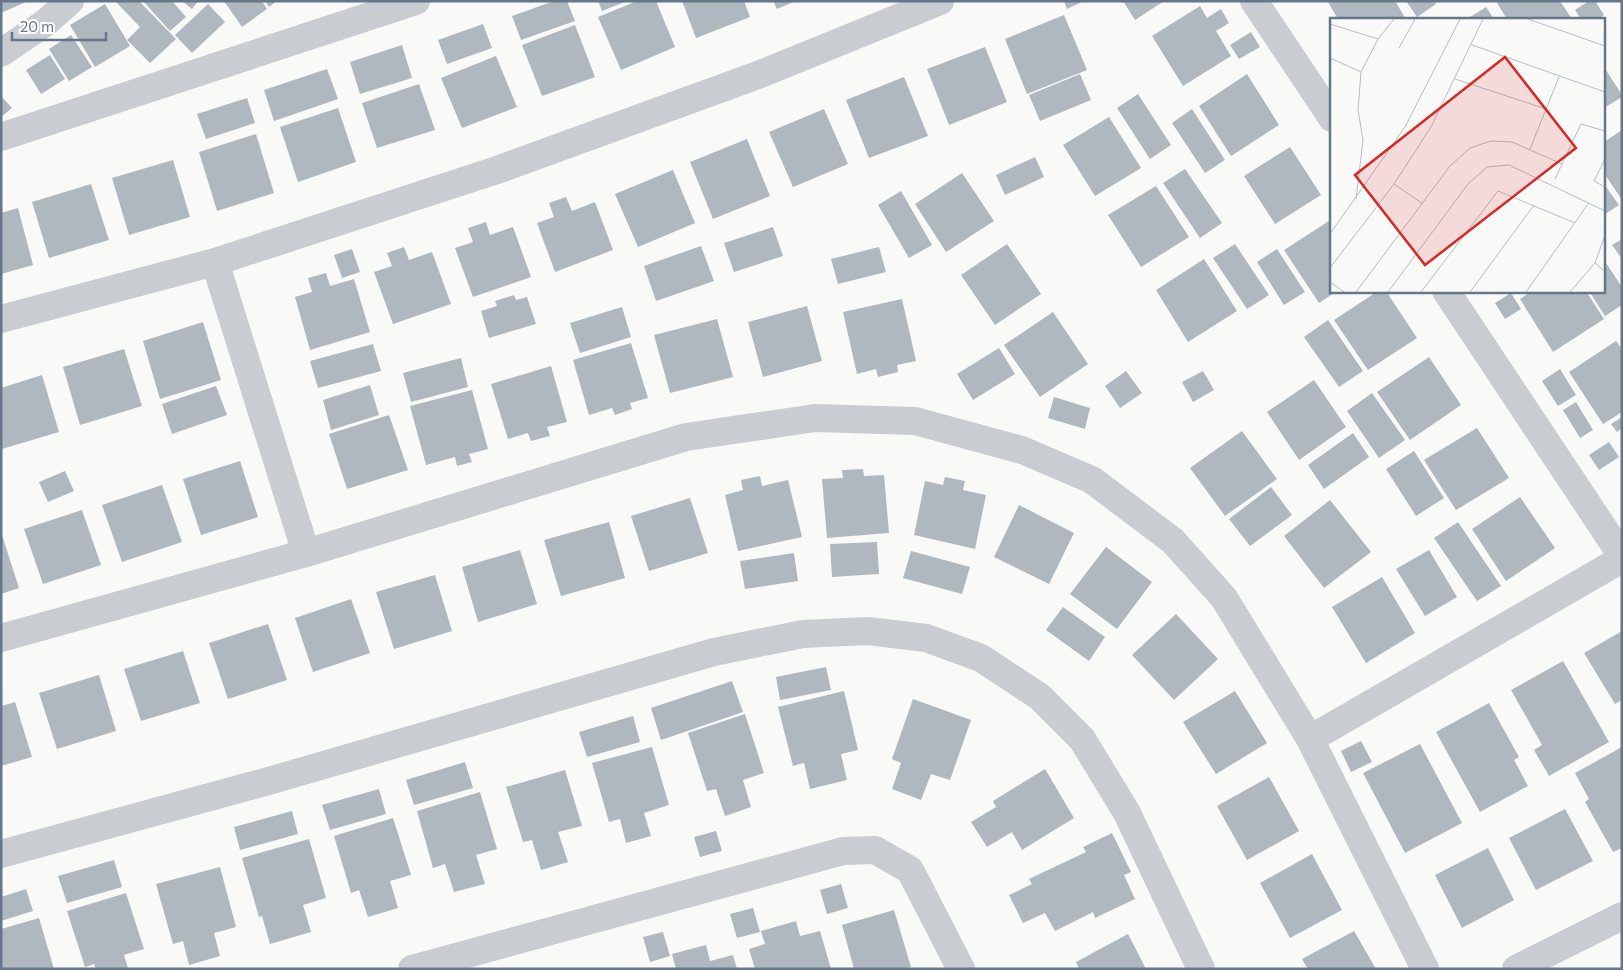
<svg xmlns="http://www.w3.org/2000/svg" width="1623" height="970" font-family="Commissioner,sans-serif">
	<rect width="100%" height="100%" fill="#f9faf7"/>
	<path fill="#afb7bf" d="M1,1h27l-27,12z
		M115,1h24l37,38 -26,24 -23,-23 13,-13z
		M143,1h29l14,16 -16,14z
		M182,1h16l-6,8z
		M224,1h38l5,8 -25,18z
		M265,1h12l-8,6z
		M554,1h13l8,20 -54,19 -9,-24z
		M598,1h29l-25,10z
		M637,1h19l19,46 -54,23 -23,-53z
		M682,1h62l6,16 -54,21z
		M773,1h23l-19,8z
		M1064,1h20l-17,8z
		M1123,1h41l-29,19z
		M1329,1h66l11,18h-68l-10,-17z
		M1406,1h28l2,3 -19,13z
		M1499,1h61l12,18h-65l-10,-16z
		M1589,1h6l9,14 -6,4h-17l-6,-9z
		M105,4l25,42 -35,21 -25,-42z
		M208,4l17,18 -33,31 -17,-18z
		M1200,6l7,12 14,-9 8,14 -13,8 15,25 -48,30 -31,-50z
		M1486,7l8,12h-27z
		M1064,15l23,55 -60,24 -22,-55z
		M483,24l9,24 -45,16 -9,-24z
		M575,25l20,52 -53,19 -20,-51z
		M1251,32l9,15 -21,12 -9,-14z
		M71,35l21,32 -23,14 -20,-32z
		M402,45l10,33 -52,16 -10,-32z
		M985,47l22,55 -58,23 -22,-56z
		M50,55l15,24 -24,15 -15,-24z
		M496,56l21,51 -55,21 -21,-50z
		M1604,67l18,28v2l-18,11z
		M327,69l11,30 -64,22 -10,-31z
		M1080,74l11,26 -51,21 -11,-26z
		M1247,74l32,51 -48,31 -32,-50z
		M904,77l24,59 -59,22 -23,-58z
		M419,84l16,46 -58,18 -15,-45z
		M1138,94l33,51 -21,14 -33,-51z
		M1,96l11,12 -11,9z
		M247,98l8,25 -49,16 -9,-25z
		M338,108l18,54 -58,20 -18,-55z
		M824,109l24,55 -55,23 -24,-55z
		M1192,109l33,51 -20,13 -33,-50z
		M1109,117l32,51 -46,28 -32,-51z
		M1622,130v70l-18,-27v-31z
		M256,134l18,59 -57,18 -18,-59z
		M747,139l23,57 -57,23 -23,-57z
		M1290,147l31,48 -46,29 -31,-48z
		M1035,157l9,20 -39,18 -9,-20z
		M173,160l17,57 -61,18 -17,-57z
		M1185,169l37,54 -22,15 -37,-55z
		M673,170l22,53 -57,24 -23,-53z
		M962,173l32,48 -48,31 -31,-48z
		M91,184l18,56 -60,18 -17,-56z
		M1604,184l15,21 -15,10z
		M1156,186l33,51 -48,30 -33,-52z
		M901,191l31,54 -23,13 -31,-53z
		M566,197l6,14 23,-9 18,48 -58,22 -18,-49 17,-6 -5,-14z
		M18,208l15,57 -32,9v-61z
		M1332,219v72h5l-18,12 -35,-53z
		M486,222l4,13 23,-8 18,50 -58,20 -18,-49 18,-6 -5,-14z
		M773,227l10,29 -49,16 -10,-29z
		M1622,239v20l-10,-14z
		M1007,244l34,50 -46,31 -34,-50z
		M1235,244l34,51 -22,14 -34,-51z
		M701,246l13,35 -58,20 -12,-35z
		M404,247l5,13 23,-8 19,52 -58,20 -19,-52 18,-6 -5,-13z
		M879,247l7,25 -48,12 -7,-25z
		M352,249l8,23 -18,6 -8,-23z
		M1277,249l28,43 -21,13 -27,-43z
		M1204,259l33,52 -49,31 -32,-52z
		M1604,260l18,27v18l-17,11 -16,-25h15z
		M326,273l4,13 24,-7 16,53 -60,18 -15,-53 17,-5 -4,-14z
		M1378,291h8l31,47 -49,32 -34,-50z
		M1532,291h54l18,28 -51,33 -33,-53z
		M1511,293l10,16 -16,10 -10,-16z
		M514,295l2,5 11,-3 9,27 -47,14 -8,-27 16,-5 -2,-5z
		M902,299l14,62 -19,4 1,7 -20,5 -2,-8 -19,5 -14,-62z
		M807,306l15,55 -59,16 -15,-55z
		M622,307l9,30 -51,16 -10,-30z
		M1053,312l35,52 -48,33 -36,-52z
		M717,319l16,58 -63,16 -16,-58z
		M1328,320l35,51 -24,16 -35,-50z
		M203,322l18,58 -61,19 -17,-58z
		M1616,341l6,8v63l-19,12 -34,-52z
		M631,343l17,55 -18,5 2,6 -17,6 -3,-7 -23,7 -16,-55z
		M373,344l8,27 -63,17 -8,-27z
		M999,348l16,26 -42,26 -16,-26z
		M124,349l18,57 -62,19 -17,-58z
		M1429,357l32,48 -51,35 -33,-48z
		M461,358l7,29 -57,15 -8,-29z
		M551,366l16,56 -20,5 3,9 -19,5 -3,-8 -20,6 -17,-55z
		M1560,369l16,26 -18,11 -16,-25z
		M1126,371l16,22 -22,15 -15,-22z
		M1203,371l11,19 -21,12 -11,-20z
		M42,375l17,57 -57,17 -1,-61z
		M1314,380l32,47 -47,33 -32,-48z
		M370,385l9,30 -48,15 -8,-30z
		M216,386l11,29 -55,19 -10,-30z
		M472,390l16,59 -19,5 3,8 -15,4 -2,-9 -29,8 -16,-59z
		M1372,393l33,47 -26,18 -32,-47z
		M1054,397l36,11 -5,21 -37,-11z
		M1576,402l17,28 -13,8 -17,-28z
		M389,415l19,55 -61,19 -18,-55z
		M1622,417v11l-5,4 -6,-8z
		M1477,428l32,50 -53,32 -32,-50z
		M1242,431l35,48 -52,37 -35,-48z
		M1353,433l16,24 -45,32 -16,-24z
		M1609,442l10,15 -20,13 -10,-15z
		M1414,451l30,47 -28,18 -30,-47z
		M240,461l18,56 -57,18 -18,-56z
		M863,469l1,7 20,-1 5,58 -62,5 -5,-59 21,-1 -1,-8z
		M65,471l9,20 -26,11 -9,-20z
		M760,476l2,10 26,-6 14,57 -64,14 -13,-56 18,-5 -2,-10z
		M945,477l20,4 -2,9 23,5 -11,54 -61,-14 11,-54 18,4z
		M162,485l20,57 -60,20 -20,-57z
		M1271,487l21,28 -42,31 -21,-27z
		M1520,497l35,51 -49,33 -34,-52z
		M690,498l18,55 -59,18 -18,-55z
		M1330,500l41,52 -47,36 -40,-52z
		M1019,505l55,28 -25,51 -55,-27z
		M82,510l19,55 -58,19 -19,-55z
		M609,522l16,56 -64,18 -17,-56z
		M1458,522l43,64 -24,15 -43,-63z
		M1,532l18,56 -18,6z
		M877,542l2,32 -47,3 -2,-33z
		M1106,547l46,35 -35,47 -47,-35z
		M520,550l17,54 -59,18 -16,-55z
		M1429,550l28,47 -32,19 -29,-47z
		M911,551l59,16 -8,27 -59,-16z
		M794,553l4,28 -53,8 -5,-28z
		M435,575l17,56 -58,18 -18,-57z
		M1382,577l33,56 -49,30 -34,-56z
		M351,599l19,54 -57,19 -18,-54z
		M1063,607l42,30 -16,24 -43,-31z
		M1176,614l42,45 -44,41 -42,-45z
		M268,624l19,56 -59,19 -19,-56z
		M1622,631v69l-7,4 -31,-51z
		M183,651l17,52 -59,18 -17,-52z
		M1563,661l46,81 -60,34 -15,-26 8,-5 -31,-55z
		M826,667l5,23 -51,10 -4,-23z
		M99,675l17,56 -59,18 -18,-56z
		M732,681l11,31 -82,28 -10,-32z
		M844,691l14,59 -17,4 6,26 -37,9 -6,-26 -11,3 -15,-59z
		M1235,691l32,52 -51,31 -33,-52z
		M913,699l58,21 -21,60 -19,-6 -10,26 -29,-11 9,-26 -9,-4z
		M15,702l17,55 -31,9v-60z
		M1489,703l30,54 -5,3 14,26 -48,26 -44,-80z
		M745,714l19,59 -21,7 8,27 -26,9 -9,-27 -9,2 -19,-58z
		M633,716l7,26 -53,15 -8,-25z
		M1361,741l11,21 -21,10 -10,-21z
		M1420,744l42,79 -57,30 -42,-80z
		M652,747l17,58 -25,8 7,23 -25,7 -6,-24 -11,3 -17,-59z
		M1622,747v101l-9,4 -28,-50 4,-3 -14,-26z
		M465,762l8,26 -59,17 -8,-25z
		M1045,769l29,49 -52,32 -10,-18 -25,15 -16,-25 25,-15 -3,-6z
		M565,770l17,56 -24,6 10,30 -27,8 -9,-30 -9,2 -17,-55z
		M1269,777l30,54 -52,29 -30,-54z
		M379,789l7,25 -56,16 -8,-25z
		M480,792l17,57 -21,6 9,29 -31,8 -9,-28 -12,4 -16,-57z
		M1565,809l28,52 -57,29 -27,-52z
		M292,811l6,23 -58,16 -6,-23z
		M393,818l18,57 -21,6 8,27 -30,9 -9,-27 -8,3 -17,-57z
		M716,831l6,20 -22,6 -6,-20z
		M1112,833l19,39 -7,3 11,24 -40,19 -2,-6 -38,19 -10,-18 -22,10 -14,-28 23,-11 -3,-5 57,-27 -3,-5z
		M309,839l17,59 -23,7 8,27 -41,12 -8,-28 -3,1 -17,-59z
		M1488,848l26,52 -52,28 -27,-53z
		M1312,854l30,56 -52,28 -30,-55z
		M114,860l8,27 -55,16 -9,-27z
		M220,867l16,60 -22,6 6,23 -31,9 -6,-24 -10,3 -17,-60z
		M841,884l7,24 -21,6 -7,-24z
		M26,889l7,22 -32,10v-24z
		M126,893l18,56 -20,6 4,13 -1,1h-31l-2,-5 -9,3 -18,-56z
		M753,908l7,24 -23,6 -7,-24z
		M894,910l17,57 -7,2h-50l-12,-44z
		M39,918l15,51h-53v-40z
		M796,921l4,15 20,-5 11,38h-76l-6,-20 16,-5 -4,-13z
		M1354,931l22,38h-68l-6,-10z
		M663,932l7,24 -20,6 -7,-25z
		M1128,934l18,35h-67l-3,-7z
		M706,945l4,16 23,-6 4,14h-61l-4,-15z"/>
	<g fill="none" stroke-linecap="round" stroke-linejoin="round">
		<path stroke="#c9ccd1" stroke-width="28" d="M1254,1l78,117
			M1,53l44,-30 25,-22
			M1,137l415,-136
			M215,262l91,291
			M1446,291l176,265
			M1,319l214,-57 282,-92 261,-95 182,-74
			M1,638l305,-85 380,-116 129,-19 100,3 107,29 70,30 81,61 51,57 86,141 115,230
			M1310,739l312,-180
			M1,854l271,-74 442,-128 89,-18 65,-3 58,7 55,20 59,39 42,42 45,74 74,156
			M412,969l431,-118 32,-1 35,20 51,99
			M1516,969l106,-53"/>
	</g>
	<g transform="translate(1330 18)">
		<rect width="275" height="275" fill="#f9faf7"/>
		<path fill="none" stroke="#b5bdc6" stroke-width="1" d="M198,1l77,27M0,6l48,15M142,27l133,47M69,30l16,-29M0,40l31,14M125,61l91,30M200,131l29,-72M275,141l-11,22 11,6M225,161l26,-55 24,7M64,166l29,20M26,181l7,-59 -5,-30 3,-38 17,-33 16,-20M0,216l75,-107 55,-108M275,217l-10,28 10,9M0,250l64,-84 37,-57 52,-108M0,264l14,10M26,274l94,-126 20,-18 21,-7 21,1 50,22M58,274l80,-108 19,-17 22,-2 96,46M91,274l77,-101 77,32M140,274l64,-87M196,274l62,-88M240,274l25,-29"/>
		<path fill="#d62828" fill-opacity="0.15" stroke="#d62828" stroke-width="2.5" d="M175,39l71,91 -151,117 -70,-90z"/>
		<rect width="275" height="275" fill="none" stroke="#66768b" stroke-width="2.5"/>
	</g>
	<rect width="1623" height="970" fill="none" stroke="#66768b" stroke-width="5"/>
	<path d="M12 32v8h94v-8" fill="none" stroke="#66768b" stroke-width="2.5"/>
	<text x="20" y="32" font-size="15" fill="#66768b" stroke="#ffffff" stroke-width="4" paint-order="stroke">20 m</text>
</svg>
